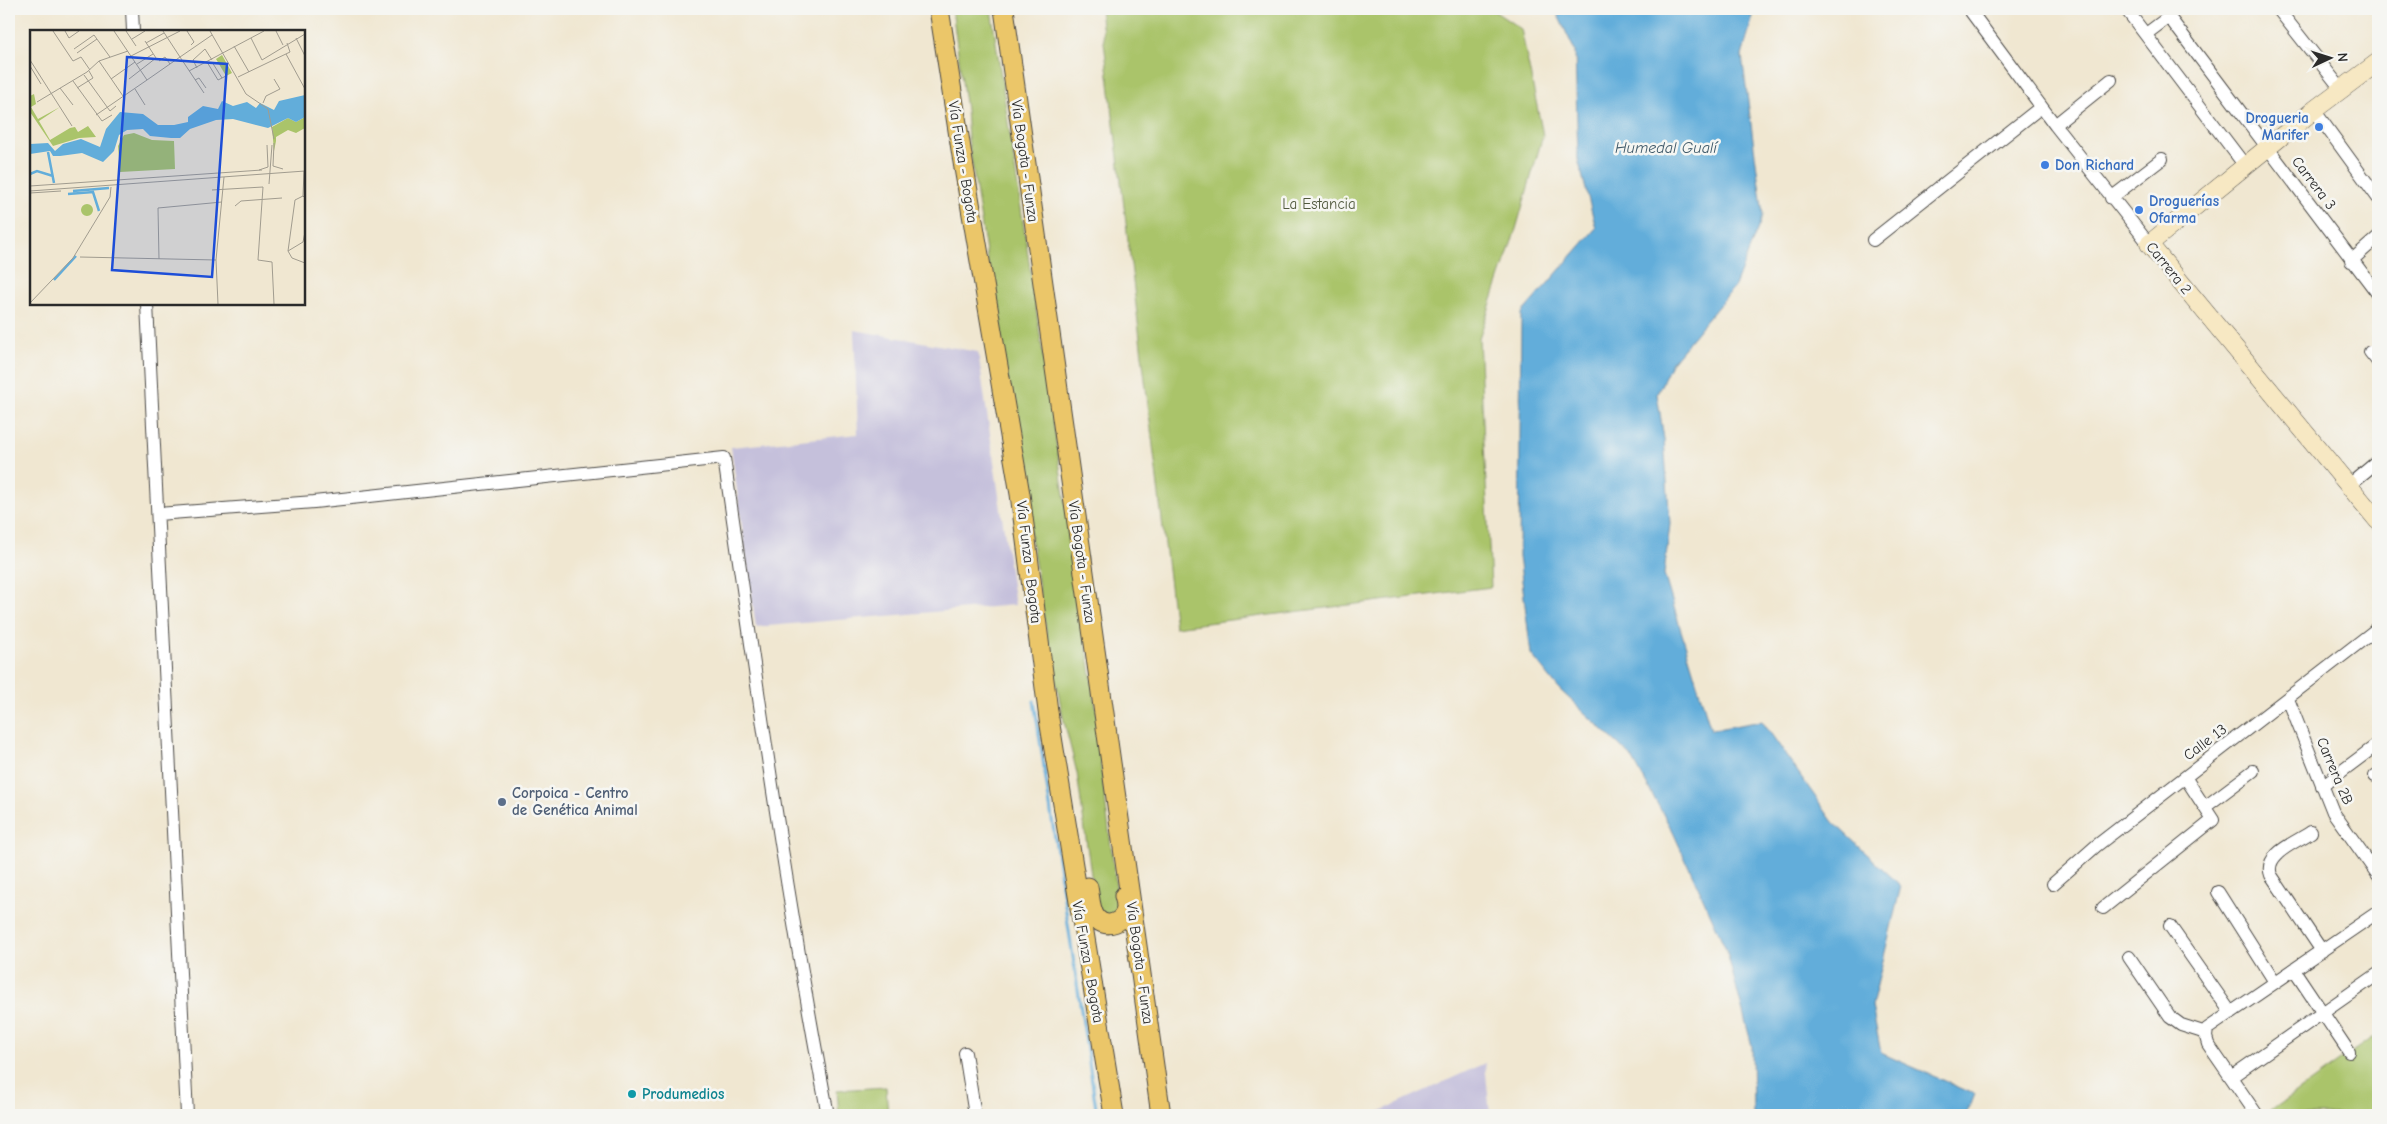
<svg xmlns="http://www.w3.org/2000/svg" width="2387" height="1124" font-family="'Comic Neue',sans-serif">
	<rect width="100%" height="100%" fill="#f6f6f2"/>
	<filter id="ink" filterUnits="userSpaceOnUse"><feTurbulence type="fractalNoise" baseFrequency=".02" numOctaves="2"/><feDisplacementMap in="SourceGraphic" scale="10" xChannelSelector="R" yChannelSelector="G"/><feConvolveMatrix kernelMatrix="1 2 1 2 8 2 1 2 1" color-interpolation-filters="sRGB"/></filter>
	<filter id="wash" filterUnits="userSpaceOnUse"><feTurbulence type="fractalNoise" baseFrequency=".0096" numOctaves="4" result="noise"/><feDisplacementMap in="SourceGraphic" scale="20" xChannelSelector="R" yChannelSelector="G"/><feGaussianBlur stdDeviation="1.12" result="paint"/><feColorMatrix in="noise" values="0 0 0 0 0 0 0 0 0 0 0 0 0 0 0 0 0 1.4 0 .05"/><feComposite in="paint" operator="in"/></filter>
	<g filter="url(#wash)">
		<rect width="100%" height="100%" fill="#f0e7d1"/>
		<path fill="#c5c0db" d="M854,330l124,22 37,253 -259,22 -25,-180 127,-13z
			M1485,1063l5,52h-118z"/>
		<path fill="#aac46a" stroke="#6a784a" d="M952,9h39l107,712 3,47 17,133c0,8 -3,13 -11,16l-12,-13 -18,-131 -14,-56 -19,-98 -76,-481 -2,-28z
			M1100,9h391l30,20 22,106 -27,94 -37,109 12,249 -316,40z
			M2378,1034v81h-113z
			M886,1087l2,28h-49l-2,-25z"/>
		<path fill="#62adda" stroke="#466c82" d="M1555,9h200l-13,47 21,159 -28,71 -63,76 -15,32 7,45 6,85 -6,50 47,156 51,-9 71,101 68,64 -29,120 9,47 93,41 -8,21h-213l-1,-69 -26,-97 -53,-117 -42,-76 -72,-67 -28,-35 -12,-98 2,-242 75,-86 -18,-69 -3,-108z"/>
		<g fill="none" stroke-linecap="round" stroke-linejoin="round">
			<path stroke="#62adda" stroke-width="3" d="M1034,701l63,414"/>
		</g>
	</g>
	<g filter="url(#ink)">
		<g fill="none" stroke-linecap="round" stroke-linejoin="round">
			<defs>
				<path id="minor" d="M132,9l1,22
					M1969,9l86,116 94,119
					M2126,9l120,158
					M2278,9l64,81
					M2146,34l20,-15 6,2 206,273
					M2314,110l64,88
					M2055,125l56,-45
					M2111,198l51,-39
					M1873,240l168,-133
					M2351,261l27,-24
					M147,304l40,811
					M2370,352l8,10
					M2348,486l30,-25
					M158,514l156,-12 410,-44c32,219 62,439 104,657
					M2288,699l45,113 45,63
					M2375,776l3,-2
					M2322,786l56,-42
					M2205,807l48,-36
					M2311,832c-14,10 -48,22 -40,43l51,76
					M2053,884l43,-38 282,-218
					M2218,892l57,90
					M2103,908l110,-88 -28,-43
					M2170,926l61,87
					M2129,957l41,60 11,8 25,8
					M2294,970l55,82
					M965,1053l10,62
					M2231,1077l147,-103
					M2257,1115l-49,-71 -2,-7 1,-8 171,-117"/>
				<path id="secondary" d="M2378,62l-64,48 -165,134 229,277"/>
				<path id="primary" d="M939,9l24,153 57,332 29,225 65,396
					M1004,9l157,1106
					M1088,887c2,10 2,23 8,31 10,12 29,4 30,-10 0,-4 -1,-9 -2,-12"/>
			</defs>
			<use href="#minor" stroke="#494744" stroke-width="14"/>
			<use href="#secondary" stroke="#494744" stroke-width="19"/>
			<use href="#primary" stroke="#494744" stroke-width="21"/>
			<use href="#minor" stroke="#fff" stroke-width="12"/>
			<use href="#secondary" stroke="#f7e8c3" stroke-width="18"/>
			<use href="#primary" stroke="#ebc669" stroke-width="19"/>
		</g>
	</g>
	<g fill="#3f7fe0" stroke="#f6f6f2" stroke-width="2">
		<circle cx="2319" cy="127" r="5"/>
		<circle cx="2045" cy="165" r="5"/>
		<circle cx="2139" cy="210" r="5"/>
	</g>
	<circle fill="#5c6f8a" stroke="#f6f6f2" stroke-width="2" cx="502" cy="802" r="5"/>
	<circle fill="#0f9aa8" stroke="#f6f6f2" stroke-width="2" cx="632" cy="1094" r="5"/>
	<g text-anchor="middle" dominant-baseline="central" stroke-width="5" stroke-linejoin="round" paint-order="stroke">
		<g font-size="15" font-weight="bold" fill="#366cbe" stroke="#f6f6f2" text-anchor="start">
			<text x="2309" y="118" text-anchor="end">Drogueria<tspan x="2309" dy="17">Marifer</tspan></text>
			<text x="2055" y="165">Don Richard</text>
			<text x="2149" y="201">Droguerías<tspan x="2149" dy="17">Ofarma</tspan></text>
		</g>
		<g font-size="15" fill="#2b2b2b" stroke="#f6f6f2">
			<text transform="translate(1025 161) rotate(82)">Vía Bogota - Funza</text>
			<text transform="translate(963 162) rotate(81)">Vía Funza - Bogota</text>
			<text transform="translate(2314 183) rotate(53)">Carrera 3</text>
			<text transform="translate(2169 268) rotate(51)">Carrera 2</text>
			<text transform="translate(1029 562) rotate(83)">Vía Funza - Bogota</text>
			<text transform="translate(1082 562) rotate(82)">Vía Bogota - Funza</text>
			<text transform="translate(2205 742) rotate(-37)">Calle 13</text>
			<text transform="translate(2335 771) rotate(67)">Carrera 2B</text>
			<text transform="translate(1088 962) rotate(80)">Vía Funza - Bogota</text>
			<text transform="translate(1140 963) rotate(82)">Vía Bogota - Funza</text>
		</g>
		<g font-size="15" fill="#51593e" stroke="#f6f6f2">
			<text x="1319" y="204">La Estancia</text>
		</g>
		<g font-size="15" font-weight="bold" fill="#4e5e75" stroke="#f6f6f2" text-anchor="start">
			<text x="512" y="793">Corpoica - Centro<tspan x="512" dy="17">de Genética Animal</tspan></text>
		</g>
		<g font-size="15" font-weight="bold" fill="#0d838f" stroke="#f6f6f2" text-anchor="start">
			<text x="642" y="1094">Produmedios</text>
		</g>
		<g font-size="16" font-style="italic" fill="#3e5868" stroke="#f6f6f2">
			<text x="1666" y="148">Humedal Gualí</text>
		</g>
	</g>
	<g transform="translate(30 30)">
		<rect width="275" height="275" fill="#f0e7d1"/>
		<path d="M192,25l10,18 -6,3 -10,-17zM4,64l2,10 -5,3 7,12 22,-12 -21,14 11,19 20,-12 5,-1 3,5 10,-6 8,11 -17,1 -26,8 -23,-34v-16zM275,87v11l-9,5 -8,-3 -12,7v4l-2,10 -2,-24 16,-9 8,4zM104,103l18,7 22,1 1,28 -55,3 -2,-26 6,-11zM51 180a6 6 0 1 1 12 0a6 6 0 1 1-12 0Z" fill="#aac46a"/>
		<path d="M275,65v22l-9,5 -8,-4 -20,10 -35,-9 -17,1 -26,9 -10,9h-9l-21,-2 -7,-7 -16,1 -8,5 -5,16 -11,11 -21,-9 -22,3h-7l-3,-5 -20,3v-10l18,-1 7,8 8,-7 18,-5 19,8 6,-18 14,-17 23,2 15,11h16l14,-3v-5l15,-11 15,3 4,-8 11,5 14,-4 9,6 4,-5 14,7 5,-9z" fill="#62adda"/>
		<path fill="none" stroke="#62adda" stroke-width="2.5" d="M18,122l6,31M0,144l7,-3 16,5M43,161l36,-3M38,164l25,-2 6,19M24,250l22,-24"/>
		<path fill="none" stroke="#a19c8f" stroke-width="1" d="M23,1l20,30 8,-4 9,13M35,1l4,7 10,-7M84,1l33,49 33,-23 -17,-26M96,1l10,15M157,1l7,11 -3,3M180,1l36,63 22,15 6,30M246,1l7,14M221,8l11,22M266,8l9,18M102,9l13,-8M116,13l18,-10M204,16l15,26M44,19l20,-14 16,22M47,23l20,-14M256,24l19,35M101,26l49,-25M0,30l42,66M232,30l43,-26M69,31l24,35M129,31l6,-4 5,7M177,32l11,18 8,-4M182,32l10,16M107,34l16,-10M0,36l11,18M167,38l-4,-8 12,-11 7,11M159,41l75,-40M54,45l26,36 6,-5M208,47l52,-25 -3,-9M81,49l24,-17M99,49l27,-21 -11,-17M165,50l4,-2 7,10M43,51l29,40 10,-6M30,58l13,17M47,58l16,-10 -4,-7M105,59l10,16M174,63l-24,-36 32,-22M7,72l50,-30 12,-11 29,-10M233,73l3,-7 14,-7 -6,-10M66,85l51,-35M244,113l-1,23 10,3M229,140l9,-3 -1,-22M239,154l3,-39M0,156l232,-16M182,160l51,-3 -5,73 14,2 2,42M0,161l275,-20M0,163l31,-2M273,166l1,-25M205,176l6,-5 41,-3M258,221l7,-51 8,-4 2,2M258,221l15,-9 2,-10M258,221l4,7 13,5M50,227l136,3M129,229l-1,-51 64,-6M0,273l43,-45 37,-61 1,-10M188,274l-2,-44 8,-83"/>
		<path fill="#1d4ed8" fill-opacity="0.15" stroke="#1d4ed8" stroke-width="2.5" d="M97,27l100,7 -15,213 -100,-7z"/>
		<rect width="275" height="275" fill="none" stroke="#2b2b2b" stroke-width="2.5"/>
	</g>
	<rect width="2387" height="1124" fill="none" stroke="#f6f6f2" stroke-width="30"/>
	<g transform="translate(2330 58) rotate(86)" stroke="#f6f6f2" stroke-width="4" paint-order="stroke">
	<path d="M0-4L9 19L0 12L-9 19Z" fill="#2b2b2b"/>
	<text y="-8" font-size="14" font-weight="bold" text-anchor="middle" fill="#2b2b2b">N</text>
	</g>
</svg>
